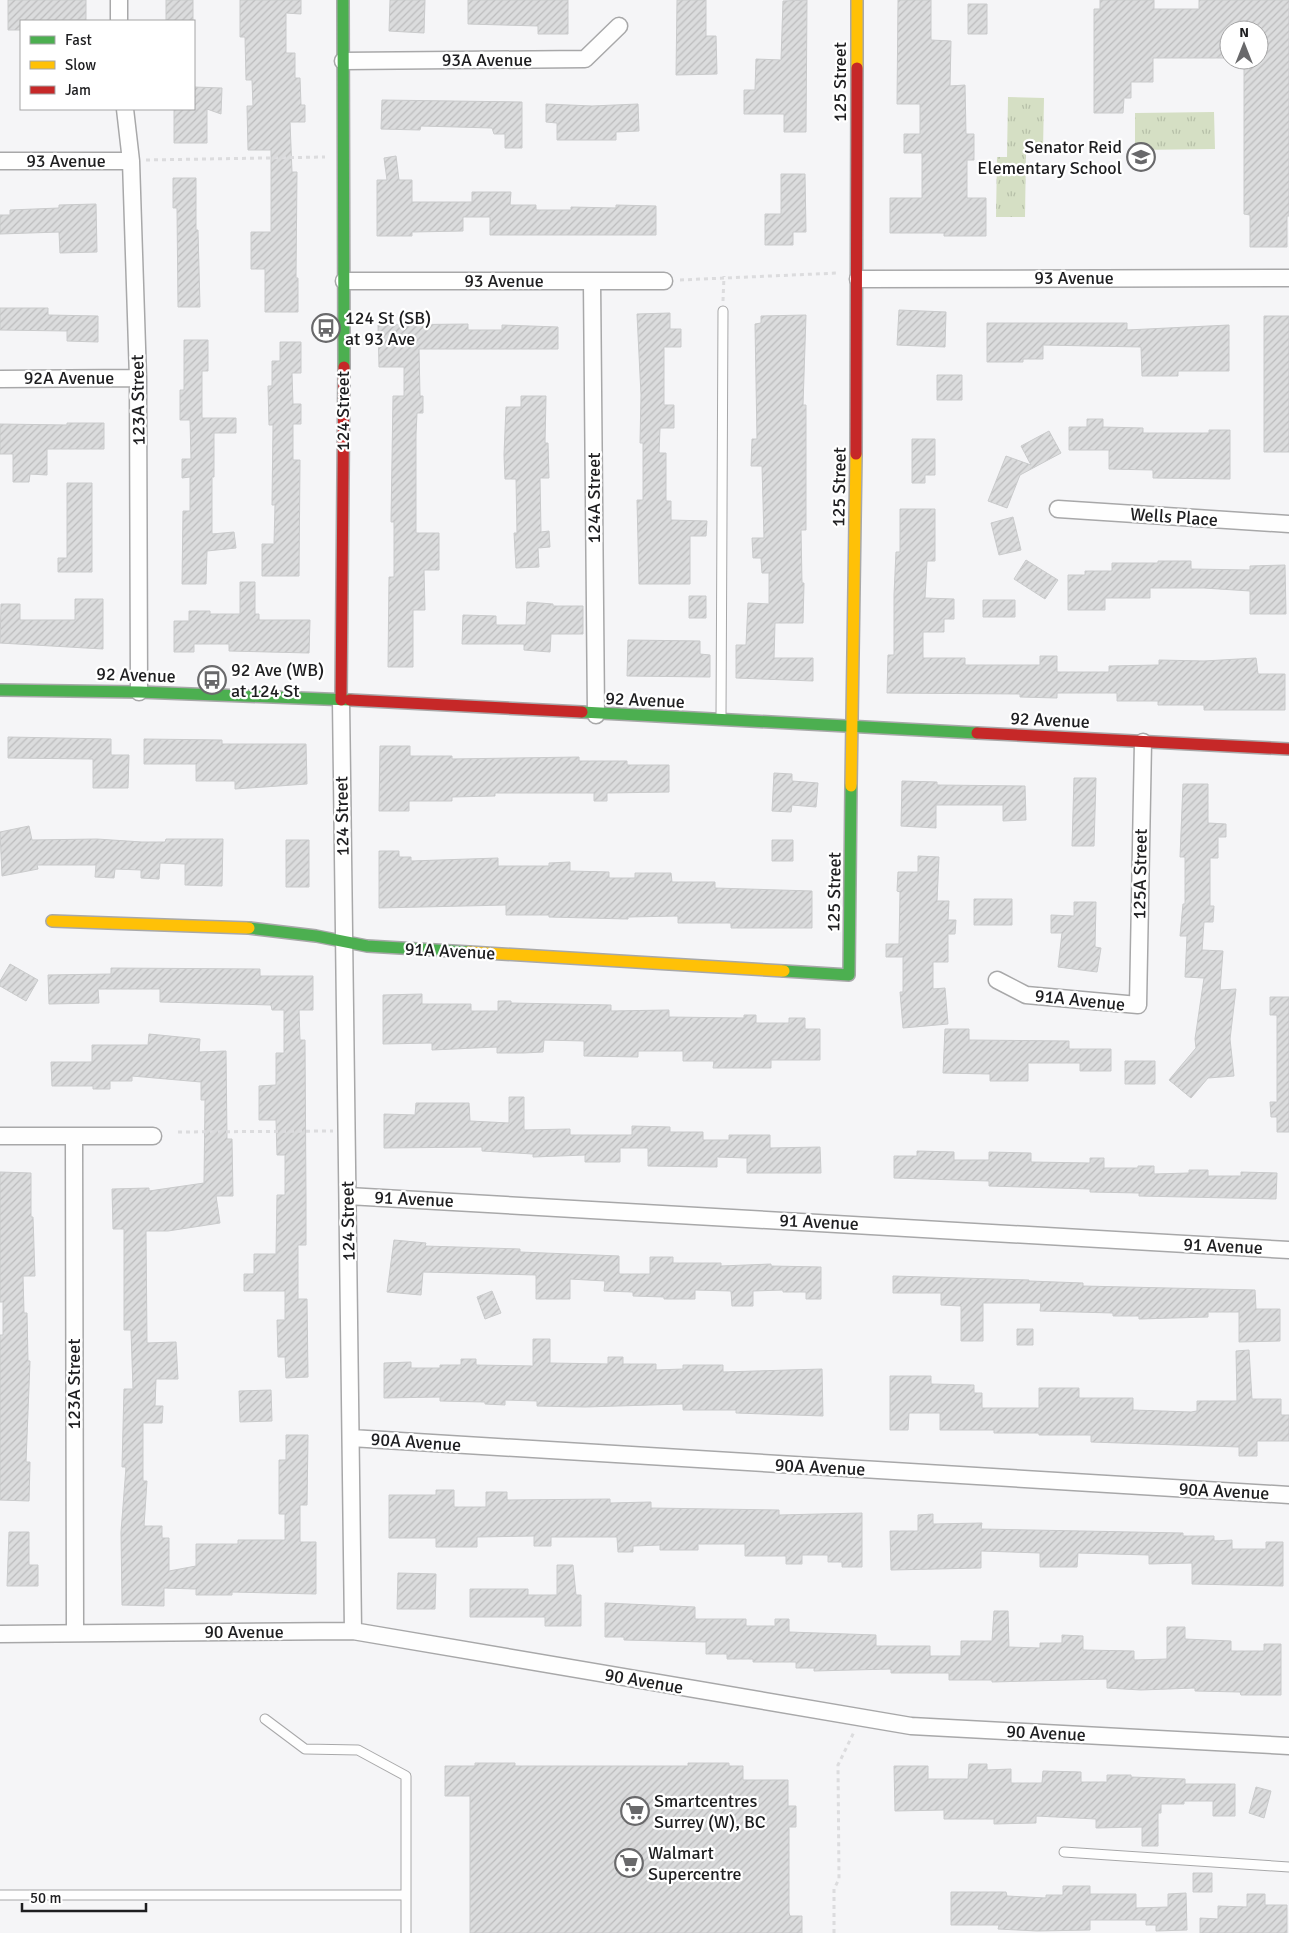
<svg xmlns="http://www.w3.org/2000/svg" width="1289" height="1933" font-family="Signika,sans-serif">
	<defs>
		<pattern id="park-tufts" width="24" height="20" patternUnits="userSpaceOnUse" patternTransform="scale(1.25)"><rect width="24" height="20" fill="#d5dfc4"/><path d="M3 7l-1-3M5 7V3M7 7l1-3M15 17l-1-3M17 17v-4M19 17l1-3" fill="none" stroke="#b6bfa8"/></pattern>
		<pattern id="building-hatch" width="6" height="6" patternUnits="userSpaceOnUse" patternTransform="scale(1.25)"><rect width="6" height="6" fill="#dbdcdd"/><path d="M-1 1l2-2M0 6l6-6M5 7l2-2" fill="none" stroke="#bcbcbd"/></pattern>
	</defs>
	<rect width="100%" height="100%" fill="#f5f5f7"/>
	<path fill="url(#park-tufts)" d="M1008,97l36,1 -1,52h-17l-1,67h-29l1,-60h10z
		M1214,112l1,37 -80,1v-37z"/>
	<path fill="url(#building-hatch)" stroke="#cacbcc" d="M8,0h78v20l-65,1v9h-13z
		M166,0h27v21h-27z
		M240,0h61v14l-15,-1v40h9v25h5l1,27h4v17h-15l2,50h5l-1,106h2v34h-33v-43h-14v-37h20v-82h-23l-1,-44h6l-1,-26h-6l-1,-43h-5z
		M390,0h35l-1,33 -35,-2z
		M468,0h100v34h-30v-8l-70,-2z
		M677,0h29v36h10l1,38 -41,1z
		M807,0l-1,132h-22v-18h-40v-24h11l1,-31 25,1 2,-59z
		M898,0h33v40l20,1 -1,45 15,-1 1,49h8v26h-7v38h19v38h-42v-3h-54v-35h32v-45h-18v-19h16v-30h-23z
		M1100,0h54v9h45v-9h90v216h-2v31h-37v-32l-6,-1v-154h15v-30h-30v28h-76v24h-22v16h-7l-1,15h-29v-104h6z
		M968,4h19v30h-19z
		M194,87l28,1 -1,26 -14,-5v34h-33v-34h20z
		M382,100l140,2v46h-17v-14h-11l-2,-6 -71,-2 -1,4 -39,-1z
		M546,104l46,2 46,-2 1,27 -23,1v8h-59v-17l-11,-1z
		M396,156l3,24h13v22h60v-10h39l-1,13h26v5h35v-3l45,1v-3l40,1v29h-166v-18h-27v14l-51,1v4h-35v-56h10l-3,-22z
		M781,174h24l1,58h-13v13h-28v-31h16z
		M173,178h23v52h2l2,77h-22l-1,-99h-4z
		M96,204l1,48 -37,1 -1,-21 -59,2v-19h10v-5l49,-2v-3z
		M0,308h48v7l50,1v26l-31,-1v-10l-67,-1z
		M899,310l47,2 -1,35 -48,-2z
		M670,313v16h11v18h-17v58h10v23h-14l-1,25h7v48h5v19l36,1 -1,15h-16v48h-51l-2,-84h6v-57h-3l1,-48 -4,-81z
		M806,315l-3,90h3v125h-5l1,53h2l-1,40h-28l-1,35h39v23l-77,-3v-33h10l2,-42 21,1v-31h-7l-1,-15h-8l-1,-20h12l-2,-72h-11l1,-27h5l-2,-115 6,-1v-7z
		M1264,316h25v136h-25z
		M987,323h140v7l102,-5v46h-51v5h-36l-1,-29 -98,-2v14h-20v3h-36z
		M468,324v6h34v-5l56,2v22h-139l1,47h3v17h-6l-1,21v99h23v37h-15l1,40h-12v57h-25l1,-90h5v-55h-3l2,-126h11v-29h-25l-1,-42z
		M184,340h24v31h-6v47h34v15h-22v44h-2v57l22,-2 2,16 -29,3 -1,33h-24l1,-73h7v-34l-8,1v-19h9l-1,-39h-10v-30h4z
		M280,342h21v31h-9l1,31h8v20h-8v36h7l-1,116h-37v-32h12l1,-39h-3l1,-80h-4l-1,-39h4v-25h8z
		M937,375h25v25h-25z
		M521,396h25l-1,47h3l1,35h-9l1,54 8,-1 1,16 -12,1 1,19 -23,1 -2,-35h3l-1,-54h-11l-1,-24 2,-48h15z
		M1087,419h16v8l40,1v5h66v-3h21v49l-77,-1v-8l-44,-1v-19h-40v-23h18z
		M67,423h37v26h-57v26l-17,-1 -1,8h-16v-28h-13v-30l67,1z
		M1049,431l12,22 -41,22 -13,33 -19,-7 18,-45 25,9 -10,-19z
		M912,439h23v36h-10v8h-13z
		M67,483h25v89h-34v-14h9z
		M900,509h35v52h-8l-2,37 29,1v20h-10v13h-21v26h42v7h75v-9h17v16h52v-6l50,-1v-5l45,1 52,-3 2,16h27v36h-81v-5h-46v-4h-41v-8h-60v5l-37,-1v-3l-133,-1 1,-38h6v-60l2,-43h4z
		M1013,517l8,33 -22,5 -8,-32z
		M1026,560l32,20 -13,19 -31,-20z
		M1158,561h33v8l59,1v-4l35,-1 1,49h-36v-23l-46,-3h-54v10h-45v12h-37v-35h17v-4h27v-8h46z
		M240,582h15v32h4v6h51l-1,33 -80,-2v-7h-35v8h-20v-31h15v-10h21v3h30z
		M689,596h17v22h-17z
		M75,599h28v50l-103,-6 1,-39h19v16h55z
		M983,600h32v17h-32z
		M527,602l26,2v2h30v28h-32l-1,18 -26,-2v-6h-62l1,-29 33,1v9h30z
		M628,640l72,1v13l10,1v22l-83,-1z
		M8,737l103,2v16h18l-1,33h-35v-29l-85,-1z
		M144,739l78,1v4h84l1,40 -72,5v-8h-39v-17h-52z
		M380,746h30v10h42v3l127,-2v4h48v4h42v27l-62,1v8h-13v-8h-99v3l-43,1v4h-43v10h-30z
		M774,773l18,1v7l26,2 -2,24 -24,-2 -1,7 -19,-1z
		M1074,778h22l-2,68h-22z
		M902,781l35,1v3l88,1 1,34 -23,1v-16h-67v23l-35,-2z
		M1183,784h25v39l18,1v13h-8v21h-8v48h4l-1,16h-9l-2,28 21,1 -3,39 16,-1 -6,50 4,37 -26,2 -17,20 -22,-18 27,-32 -1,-9 9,-61 -19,-1 2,-41h-7l3,-32h2v-47h-5z
		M29,826l3,14 65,-1 45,3h23l1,-3h57l-1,47 -37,-1v-21l-25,-1 -1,16 -18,-1v-8l-26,-1 -1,9 -19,-1 1,-12h-59l1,4 -36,7 -2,-44z
		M286,840h23v47h-23z
		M772,840h21v21h-21z
		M379,851h20v6h12v4l87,-3v8h51v-3l21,-1v9l39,1v6h26v-5h36l1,9h43v6l97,3v37h-81v-5h-53v-7l-50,1v2l-79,-2v-2h-43v-10l-127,3z
		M918,856l21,1 -2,44h12l-1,19h8l-1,14h-7v28h-15v27l12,-1 3,36 -45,4 -3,-36h3v-35h-17v-13h13l1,-52 -3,-1 1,-19h20z
		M974,899h38v26h-38z
		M1074,902h22l-1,45 6,1 -4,24 -39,-5 4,-34h-11v-18l23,1z
		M10,964l28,16 -12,21 -26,-15v-5z
		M111,968l149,1v7h53v34h-14l1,30h5l1,161v44h-8v54h9l1,78 -22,1 -1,-21h-7l-1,-37h8v-29h-41v-17h10v-20h22l1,-59h8v-40h-8l-1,-35h-17v-34l17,-1v-32h8v-43h-12l-1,-5 -111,-3v-13h-62l1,14 -50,1 -1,-29 63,-1z
		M422,994v10h49v7h27v-10h13v2l100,2v6l58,-1v7l75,1v-3h12v8h33v-5h16v11h15v31h-49v8h-58l1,-7h-31v-10h-45v6l-54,-1v-15l-40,-1 -1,12 -20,1h-26v-6l-65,3v-7l-49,1v-49z
		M1270,997h19v135h-12v-15h-6l-1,-15h7v-87h-7z
		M945,1029h24v11l100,1v8h42v22h-31v-8h-52v18h-38v-7l-47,-1z
		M149,1034l51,5 -1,13 27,-1 1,88h5l1,57h-17l4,27 -52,8h-22l1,112 29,-1 2,37h-22l-1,27h8l-1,17h-19v58h4l-3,45h18v12h7v33l27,-5v-22h42v-4h47v-26h-6v-54h7v-25h22l-1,70h-7v37h16v52l-84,-2v3h-36v-6l-32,-1v18l-42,-1 -1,-73 5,-65h-4l2,-78h9l-2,-59h-7v-101h-11l-1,-40 37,-1v3l55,-8 1,-83h-4v-18l-69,-6v5h-22v8h-17v-3h-41l-1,-24h41v-17h56z
		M1125,1061h30v23h-30z
		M509,1097h15v33l46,-1v6h62v-9l38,1v5h33v8h26v-5h41v13l50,-1 1,26h-74v-15l-30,-1v10l-69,-1v-18h-28v14h-35v-7l-52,2v-3l-51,-3v-4l-98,1v-34l31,1 1,-12h53l1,18 39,2z
		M917,1151l37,1v8h35v-8l42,1v9l59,1v-5h14v10h34v-2h16v8l35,-1v-3h19v6h33v-4l36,1 -1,26 -137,-3v-3l-49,-1v-3l-101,-3v-5l-95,-3v-22h23z
		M0,1172l31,1v44h2l2,59h-12l1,37h3l1,48h2l-4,101h4l-1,39 -29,-1v-165h3v-33h-3z
		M394,1240l32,3 -1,3 95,3v3l99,4v18h31v-17h23v6h48v3l50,-2v2l50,1v32h-15v-7h-23v-2l-30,1v15h-21l-1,-15 -36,-1v9h-31v-2l-31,-1v-4l-29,-1 1,-10 -35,-2v20h-34v-24l-113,-3 -2,23 -34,-3z
		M893,1276l136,4v1l54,2v3l172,4 1,19h24v32l-41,1v-30h-31v5l-69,2v-3h-26v-3l-73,-2 1,-8h-58v38h-22v-35l-20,-1v-12h-48z
		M492,1291l9,22 -16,6 -8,-22z
		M1017,1329h16v16h-16z
		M533,1339h17v24l58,1v-7h15v7h33v6l27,-1v-4h40v7l99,-3 1,47 -87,-3v-3h-53v-6l-98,3 -48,-1v-5l-32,-1v5l-20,-1v-2l-45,-1v-4l-56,1v-35l27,-1v6h29v-3h21v-6h15v6l57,1z
		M1249,1350l3,49h29v16h8v26h-32v15h-18v-9l-148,-5v-7h-52v-2h-45v-3h-54v-17h-31l-1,17h-18v-54h41v8l43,1v8h8v15h57v-20h40v10h54v12l58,2 6,-1v-10h40l-1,-50z
		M271,1390l1,31 -32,1 -1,-31z
		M436,1490h18v17h32v-15h21v8l103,-1v4l41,-1v6l128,2v5l83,-2v54h-20v-5h-14v-7h-26v9h-16v-8h-41v-12h-47v6h-38v-5l-27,1v6h-15l-1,-15h-66v9h-17v-10l-57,1v10h-41v-9h-47v-43h47z
		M933,1514v10l49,-1 -1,6 202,4v3h31v5l18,-1v9h34v-7h17v44l-91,-2v-21l-43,1v-9l-71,-2 -1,14h-37v-14l-59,-2v17l-90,2 -1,-39h28v-16z
		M9,1532h20v33h9v21h-31z
		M557,1565h16l3,30h5v31h-36v-9h-75v-28h58v6h29z
		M398,1573l38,1 -1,35h-38z
		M605,1603l90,4v12h51v7h29v-7h14v13l87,3v11h54v10h31v-15h31l2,-30h14l1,36 31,1v-5h22v-8l21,1v14l51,1v9l33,-1v-32h18v12l46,2v10h33v-7h17v51h-40l-1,-3 -45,-1v-3l-54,2 -34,-2v-9l-115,3v-2h-43v-7h-58v-4l-77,2v-3h-18v-6h-43v-3h-26v-5h-21v-12l-82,-2v-3h-19z
		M475,1763h40v3h173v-3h41v3h14v14h45v26h8v21h-7v86l1,3h12v17h-332v-137h-25v-30h30z
		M969,1764h18v6l24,-1v14h31l1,-12 38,1v10h26v-7h24v2l54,2v5h50v32h-22v-15h-29v3h-23v9h-3v33h-16v-19l-46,1v-9l-60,-3v7l-42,1v-5h-50v-9l-49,1 -1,-45h34v13h40z
		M1256,1787l15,4 -7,27 -15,-5z
		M1193,1873h19v19h-19z
		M1063,1886h27v8h46v14l32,-1v-13l18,-1 1,37 -31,1v-6h-10v-5h-56v10l-53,1 -39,-2 1,-4h-48v-33h55l1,4 39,2v-3h17z
		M1247,1894h18v11h22v28h-87v-15l18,1v-13l29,1z"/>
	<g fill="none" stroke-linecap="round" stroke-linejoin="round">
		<defs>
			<path id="lane" d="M721,718l2,-407
				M265,1719l40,30 53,1 48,26v119
				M1064,1852l225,15
				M0,1895h406v38"/>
			<path id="street" d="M119,21v-21
				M343,61l242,-2 34,-33
				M125,109l6,52 7,217 1,314
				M0,161h131
				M858,279l431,-1
				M344,281h320
				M592,282l4,433
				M0,379l138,-1
				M1058,509l231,15
				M341,700l12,931
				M997,980l29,15 112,10 5,-263
				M0,1136h153
				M74,1136l1,497
				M348,1196l941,54
				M351,1438l938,57
				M0,1634l353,-3 558,95 378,20"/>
			<path id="fast" d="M343,0l1,367
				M0,690l139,2 211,8
				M582,712l395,21
				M249,928l67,8 51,10 102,6
				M784,971l65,4 2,-189"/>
			<path id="slow" d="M857,0v68
				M851,786l5,-332
				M52,921l197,7
				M469,952l315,19"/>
			<path id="jam" d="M856,454l1,-386
				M341,700l3,-333
				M350,700l232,12
				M977,733l312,16"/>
		</defs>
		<use href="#lane" stroke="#a8a8a9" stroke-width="11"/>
		<use href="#street" stroke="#a8a8a9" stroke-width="19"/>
		<use href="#fast" stroke="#a8a8a9" stroke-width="14"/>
		<use href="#slow" stroke="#a8a8a9" stroke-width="14"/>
		<use href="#jam" stroke="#a8a8a9" stroke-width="14"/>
		<path stroke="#dcdcde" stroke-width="3" stroke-dasharray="4 4" stroke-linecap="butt" d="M146,160l179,-3
			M680,280l158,-7
			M723,301l1,-25
			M178,1132l155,-1
			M834,1933v-44l5,-10 -1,-114 16,-33"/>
		<use href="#lane" stroke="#fefefe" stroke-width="9"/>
		<use href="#street" stroke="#fefefe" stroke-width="16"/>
		<use href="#fast" stroke="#4caf50" stroke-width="11"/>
		<use href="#slow" stroke="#ffc107" stroke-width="11"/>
		<use href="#jam" stroke="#c62828" stroke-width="11"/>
	</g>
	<defs>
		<symbol id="school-ring" viewBox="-11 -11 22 22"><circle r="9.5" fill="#fff" stroke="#69696b" stroke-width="1.5"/><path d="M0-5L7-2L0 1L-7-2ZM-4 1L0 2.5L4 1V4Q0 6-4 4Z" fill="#69696b"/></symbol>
		<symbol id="bus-ring" viewBox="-11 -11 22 22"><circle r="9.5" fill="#fff" stroke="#69696b" stroke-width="1.5"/><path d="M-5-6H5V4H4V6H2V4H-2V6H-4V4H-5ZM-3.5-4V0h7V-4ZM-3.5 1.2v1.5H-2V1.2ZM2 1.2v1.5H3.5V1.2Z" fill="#69696b"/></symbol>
		<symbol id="supermarket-ring" viewBox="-11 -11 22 22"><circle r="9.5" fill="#fff" stroke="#69696b" stroke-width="1.5"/><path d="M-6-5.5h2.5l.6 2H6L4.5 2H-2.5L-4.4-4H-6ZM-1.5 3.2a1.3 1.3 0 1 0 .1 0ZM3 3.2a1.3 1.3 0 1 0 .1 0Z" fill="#69696b"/></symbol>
	</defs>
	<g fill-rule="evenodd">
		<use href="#school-ring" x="1125" y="141" width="32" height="32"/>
		<use href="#bus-ring" x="310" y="312" width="32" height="32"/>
		<use href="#bus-ring" x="196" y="664" width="32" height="32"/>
		<use href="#supermarket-ring" x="619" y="1795" width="32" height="32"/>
		<use href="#supermarket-ring" x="613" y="1847" width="32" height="32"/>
	</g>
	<g text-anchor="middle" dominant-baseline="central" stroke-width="4.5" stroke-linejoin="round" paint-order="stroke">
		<g font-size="18" fill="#1e1e20" stroke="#fff">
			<text x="487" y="60">93A Avenue</text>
			<text transform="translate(840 82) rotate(-90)">125 Street</text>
			<text x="66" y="161">93 Avenue</text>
			<text x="1074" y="278">93 Avenue</text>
			<text x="504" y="281">93 Avenue</text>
			<text x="69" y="378">92A Avenue</text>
			<text transform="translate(138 400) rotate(-91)">123A Street</text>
			<text transform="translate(343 411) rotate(-90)">124 Street</text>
			<text transform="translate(839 487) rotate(-89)">125 Street</text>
			<text transform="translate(594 498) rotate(-90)">124A Street</text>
			<text transform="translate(1174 517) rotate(4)">Wells Place</text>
			<text transform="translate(136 675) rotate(2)">92 Avenue</text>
			<text transform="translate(645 700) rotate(3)">92 Avenue</text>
			<text transform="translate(1050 720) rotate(3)">92 Avenue</text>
			<text transform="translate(342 816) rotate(-91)">124 Street</text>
			<text transform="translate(1140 874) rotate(-89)">125A Street</text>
			<text transform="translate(834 892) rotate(-89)">125 Street</text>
			<text transform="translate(450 951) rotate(3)">91A Avenue</text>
			<text transform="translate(1080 1000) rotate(6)">91A Avenue</text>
			<text transform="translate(414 1199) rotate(3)">91 Avenue</text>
			<text transform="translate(348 1221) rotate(-91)">124 Street</text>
			<text transform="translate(819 1222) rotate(3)">91 Avenue</text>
			<text transform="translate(1223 1246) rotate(3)">91 Avenue</text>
			<text transform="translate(74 1384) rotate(-90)">123A Street</text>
			<text transform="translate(416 1442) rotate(4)">90A Avenue</text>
			<text transform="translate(820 1467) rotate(3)">90A Avenue</text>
			<text transform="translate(1224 1491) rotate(3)">90A Avenue</text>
			<text x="244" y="1632">90 Avenue</text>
			<text transform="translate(644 1681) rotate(10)">90 Avenue</text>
			<text transform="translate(1046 1733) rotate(3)">90 Avenue</text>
		</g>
		<g font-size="18" fill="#1e1e20" stroke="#fff" text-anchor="start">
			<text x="1122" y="147" text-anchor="end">Senator Reid<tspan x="1122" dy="21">Elementary School</tspan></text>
			<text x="345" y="318">124 St (SB)<tspan x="345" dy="21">at 93 Ave</tspan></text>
			<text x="231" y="670">92 Ave (WB)<tspan x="231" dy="21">at 124 St</tspan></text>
			<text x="654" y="1801">Smartcentres<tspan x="654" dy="21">Surrey (W), BC</tspan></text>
			<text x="648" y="1853">Walmart<tspan x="648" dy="21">Supercentre</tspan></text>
		</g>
	</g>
	<rect x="20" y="20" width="175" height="90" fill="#ffffff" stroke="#a5a5a6"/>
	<rect x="30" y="36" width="25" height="8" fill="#4caf50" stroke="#a5a5a6"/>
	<text x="65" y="45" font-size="15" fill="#1e1e20">Fast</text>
	<rect x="30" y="61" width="25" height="8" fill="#ffc107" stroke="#a5a5a6"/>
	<text x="65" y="70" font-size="15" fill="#1e1e20">Slow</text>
	<rect x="30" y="86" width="25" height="8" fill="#c62828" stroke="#a5a5a6"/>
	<text x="65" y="95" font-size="15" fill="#1e1e20">Jam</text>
	<g transform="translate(1244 45)"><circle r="24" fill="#ffffff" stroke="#a5a5a6"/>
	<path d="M0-4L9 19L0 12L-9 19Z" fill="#69696b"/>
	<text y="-8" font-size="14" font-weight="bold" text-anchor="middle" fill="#1e1e20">N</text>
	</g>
	<path d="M22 1903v8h124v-8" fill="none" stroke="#1e1e20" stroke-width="2.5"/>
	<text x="30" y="1903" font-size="15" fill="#1e1e20" stroke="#ffffff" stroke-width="4" paint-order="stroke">50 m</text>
</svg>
